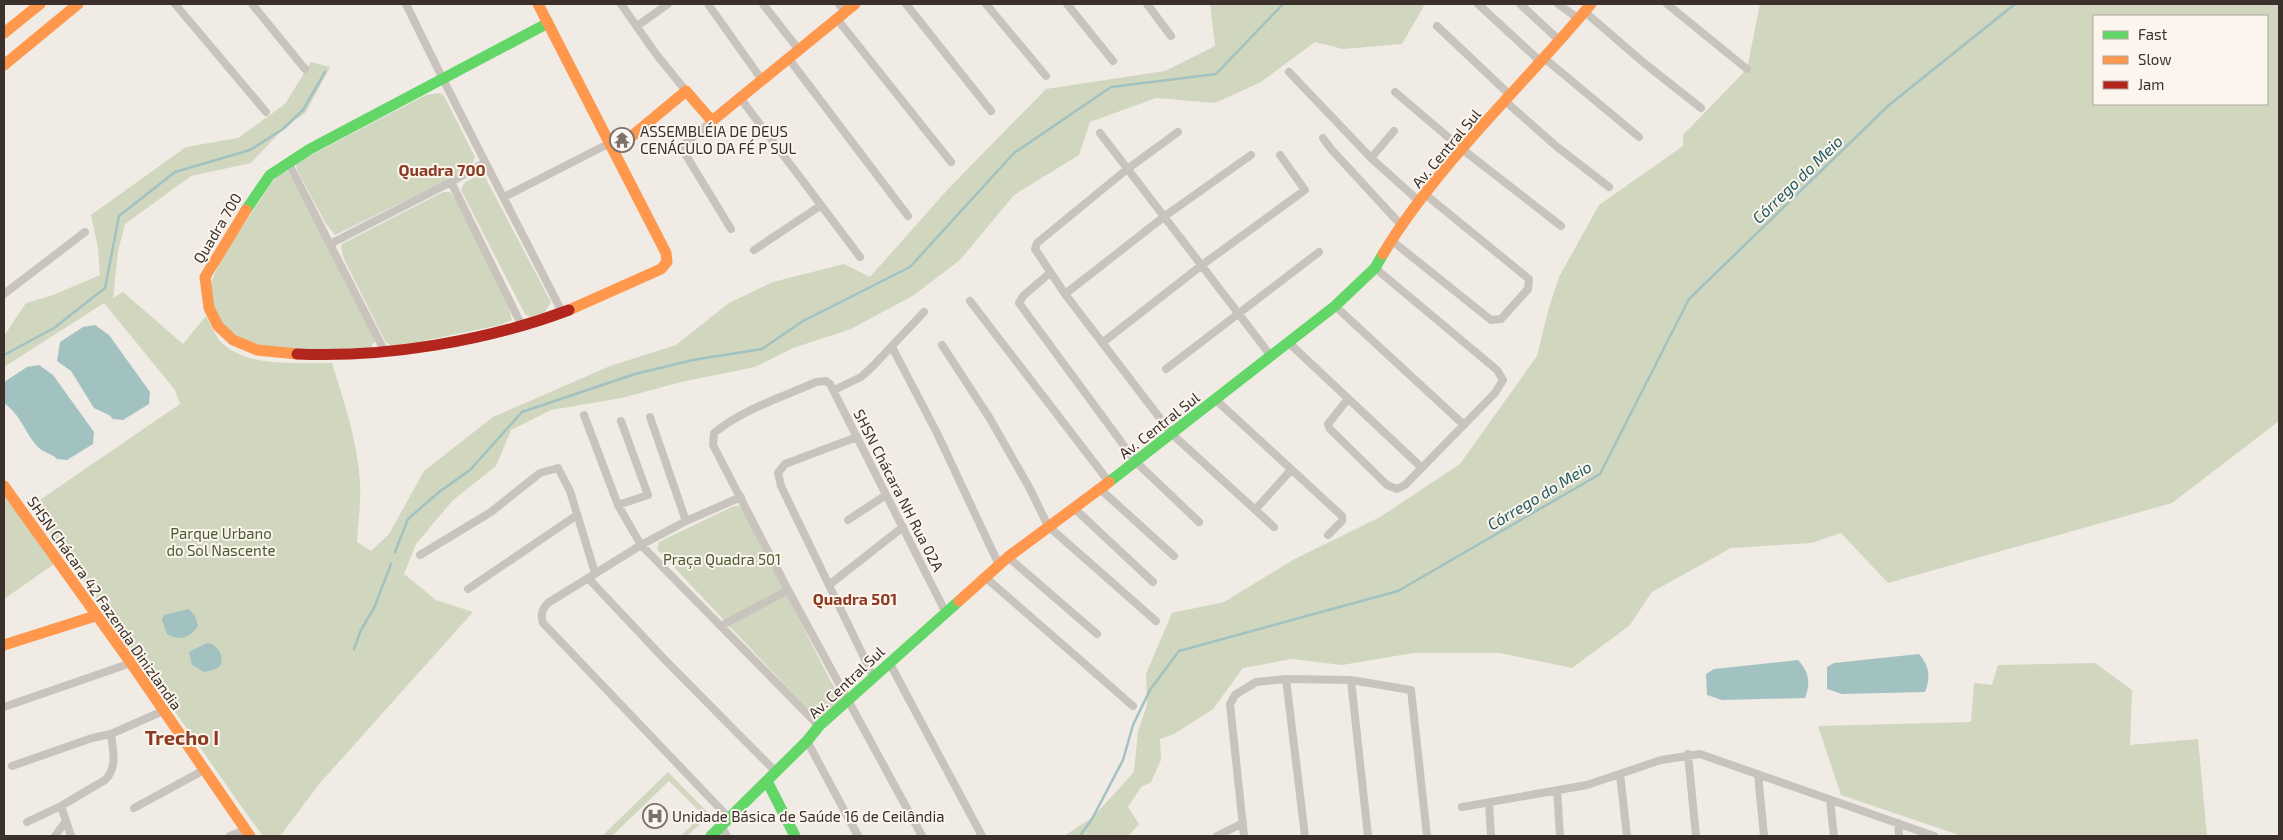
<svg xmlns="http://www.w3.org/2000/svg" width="2283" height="840" font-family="'Exo 2',sans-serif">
	<rect width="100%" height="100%" fill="#f0ebe5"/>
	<path fill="#d1d6bf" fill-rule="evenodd" d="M1210,4h215l-23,40 -59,5 -28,-7 -54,40 -46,21 -59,-5 -66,24 -11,33 -65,40 -54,65 -46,35 -63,34 -58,19 -38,19 -74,15 -59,16 -71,12 -40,20 -15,36 -44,35 -36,43 -12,30 32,26 37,12 -153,171 -40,53h-17l-17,-23 -215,-307 149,-102 -5,-14 -71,-87 -100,64v-31l22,-33 27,-8 47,-20 -2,-27 -7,-33 95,-68 52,-9 47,-34 26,-42 19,5 -24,45 -23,17 -32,34 -60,13 -66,48 -7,27 -5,47 10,-6 60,52 23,-28c4,7 8,17 13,24 26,29 78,22 113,23 12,39 26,79 28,120 1,20 -2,40 -3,59l14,9 18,-17 35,-63 69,-54 117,-51 66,-21 53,-42 44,-21 71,-18 26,13 80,-90 96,-98 119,-18 50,-25z
		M1760,4h519v417l-107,82 -284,80 -47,-50 -30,10 -80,5 -79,44 -23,34 -57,42 -72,-15h-87l-71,12 -50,-6 -49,9 -30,41 -39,25 -14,5 1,21 -10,22 -10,5 -13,20 11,17 -11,12h-64l29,-19 41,-45 4,-41 9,-26 -1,-31 26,-61 52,-11 69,-42 87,-43 80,-53 77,-108 11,-45 11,-34 40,-72 84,-59v-11l64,-66zM2094,16h173v88h-173z
		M440,93l4,3 31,61 -5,12 -135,66 -9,-11 -29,-54 -1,-7 130,-68z
		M288,171l88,169 -6,8 -87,3 -34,-7 -22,-13 -16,-27 -1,-19 13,-30 55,-81z
		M477,176l8,1 66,125 -7,11 -14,4 -5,-3 -64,-124 3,-7z
		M443,192h7l4,5 54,109 4,14 -12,5 -102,21 -8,-1 -5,-4 -41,-82 -3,-11 1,-4z
		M4,492l50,72 -50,35z
		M734,506h6l3,3 88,173 12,18 -22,20 -6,-3 -158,-168 2,-7z
		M2095,663l37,27 -2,55 68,-6 9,97h-245l-121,-41 -23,-69 153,-4 3,-39 18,2 6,-20z
		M668,772l42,43 -23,21h-6l19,-19v-5l-31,-31 -57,55h-10z"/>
	<path fill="#a1c2c1" d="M95,325l14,10 41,57 -1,12 -26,16 -10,-1 -4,-4 -15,-7 -23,-37 -14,-10 3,-19 23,-15z
		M39,365l14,10 41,57 -1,12 -26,16 -10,-1c-5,-6 -14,-6 -19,-12 -14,-15 -16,-31 -34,-44v-21l23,-15z
		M189,609l6,7 3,10c-9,13 -19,15 -31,8l-5,-14 2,-5z
		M207,643c12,0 21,20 9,26 -4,2 -9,2 -12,3l-12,-7 -3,-13z
		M1919,654c10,11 12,23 6,38l-83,2 -15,-5v-22l7,-4z
		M1798,660c11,12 13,23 7,38l-83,2 -15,-5 -1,-21 8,-5z"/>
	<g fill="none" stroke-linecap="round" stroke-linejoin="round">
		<path stroke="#a1c2c1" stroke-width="2.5" d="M4,355l50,-27 51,-40 14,-72 56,-44 75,-22 33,-21 20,-19 22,-38
			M395,552l13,-33 31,-27 31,-22 52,-58 113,-38 58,-14 69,-11 41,-28 107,-54 104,-114 97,-66 105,-13 67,-70
			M354,649l7,-19 13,-22 17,-44
			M1080,836l12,-17 31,-59 10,-35 17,-35 29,-39 219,-60 202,-117 89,-175 200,-194 126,-101"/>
		<path stroke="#c9c3be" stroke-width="8" d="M175,4l91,108
			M252,4l53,65
			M406,4c50,104 104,205 156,308
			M621,4l35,50 30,37
			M708,4l54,76
			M763,4l36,46
			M839,4l7,8
			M906,4l85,107
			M986,4l60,72
			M1067,4l46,57
			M1147,4l24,32
			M1478,4l63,58
			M1520,4l40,37
			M1558,4l21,15
			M1667,4l80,65
			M1585,12l59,51 57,45
			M837,19l114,143
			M637,26l31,-22
			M1437,26l74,70
			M1544,58l95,79
			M789,59l119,157
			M1289,72l82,86 49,44
			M1395,92l67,57 99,77
			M741,99l119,158
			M1505,101l51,45 53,41
			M712,121l-26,22 -2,9 47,77
			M1178,132l-52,38 -89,73 -2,6 30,45 107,140 102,93
			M1100,133l171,223
			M1323,138l8,11 70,76
			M1371,158l23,-27
			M288,162l96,188
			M451,182l70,142
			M504,197l106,-54
			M1391,240l100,80 10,-1 27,-30 1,-10 -103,-84
			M330,244l121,-62 33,-19
			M754,250l66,-44
			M1050,273l-27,23 -4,7 117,159 63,60
			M4,294l81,-62
			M1065,294l100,-78 86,-61
			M970,301l139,181
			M1335,306l129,119
			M1102,343l100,-78 103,-75 -25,-35
			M1289,343l132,124
			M942,345l47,72 40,70 19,39 108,95
			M892,347l45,86 62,132
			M1166,369l153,-117
			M834,390l27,-13 12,-11 51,-54
			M1216,400l126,116v5l-14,14
			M1347,400l-19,24 2,5 57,56 10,4 8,-4 90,-92 8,-13 -6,-10 -122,-102
			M584,415l34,90 23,40 178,181
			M650,417l36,104
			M857,437l-72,27 -7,9 3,13 92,190
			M1099,488l75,68
			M618,505l30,-10 -27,-74
			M1074,508l79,74
			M1255,510l36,-40
			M848,520l38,-25
			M420,555l71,-43 49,-39 18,-5 12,23 25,82
			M1008,557l89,77
			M985,577l148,129
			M588,578l79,84 109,110
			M829,585l74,-58
			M468,589l109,-74
			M721,626l67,-36
			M889,662l93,174
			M1286,679l19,157
			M1351,680l17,156
			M4,707l127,-44
			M807,741l51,95
			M1688,754l8,82
			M12,766l80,-28 19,-4 52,-23
			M1620,774l7,62
			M1758,774l6,62
			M1557,790l3,46
			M1830,800l4,36
			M1489,803l2,33
			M61,806l10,30
			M1462,807l125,-22 74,-25 39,-6 234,82
			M134,808l70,-38
			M729,818l-186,-195c-3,-8 -1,-14 5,-20l93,-58 45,-24 55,-24
			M27,822l34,-16 44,-26c13,-13 8,-29 6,-46
			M1898,823l1,13
			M721,826l6,10
			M55,836l11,-15
			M230,836l15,-6
			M922,836l-134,-246 -75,-145 1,-12c29,-24 69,-36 102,-51l10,-1 4,3 116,229
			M1217,836l26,-13
			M1244,836l-14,-132 5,-9 21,-13 30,-3 65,1 60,10 16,146"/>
		<path stroke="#63d668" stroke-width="11" d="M246,210l24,-35 40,-26 238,-126
			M1109,482l226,-176 40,-38 8,-14
			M767,781l28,55
			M711,836l96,-95 12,-15 140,-125"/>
		<path stroke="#ff974d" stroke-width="11" d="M538,4l128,249 1,9 -6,7 -92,41
			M4,33l36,-29
			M4,65l74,-61
			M614,151l72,-60 26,30 143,-117
			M246,210l-41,67 4,31 9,18 15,14 24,10 40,4
			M1383,254c56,-92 139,-167 208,-250
			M4,486l127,177 119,173
			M959,601l49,-44 101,-75
			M4,645l91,-29"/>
		<path stroke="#b3261e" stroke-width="11" d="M297,354c88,4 190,-13 272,-44"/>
	</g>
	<defs>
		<symbol id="temple-ring" viewBox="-11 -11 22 22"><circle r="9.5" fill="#fbf5ee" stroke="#7a716c" stroke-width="1.5"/><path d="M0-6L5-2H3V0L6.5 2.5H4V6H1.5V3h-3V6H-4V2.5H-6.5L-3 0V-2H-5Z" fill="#7a716c"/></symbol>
		<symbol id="hospital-ring" viewBox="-11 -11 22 22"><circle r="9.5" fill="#fbf5ee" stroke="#7a716c" stroke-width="1.5"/><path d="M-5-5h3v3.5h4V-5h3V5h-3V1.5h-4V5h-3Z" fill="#7a716c"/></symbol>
	</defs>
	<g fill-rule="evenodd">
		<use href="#temple-ring" x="608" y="126" width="28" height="28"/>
		<use href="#hospital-ring" x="641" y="802" width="28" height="28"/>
	</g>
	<g text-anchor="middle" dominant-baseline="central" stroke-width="4" stroke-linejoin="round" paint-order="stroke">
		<g font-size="15" fill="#3b302b" stroke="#fbf5ee" text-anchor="start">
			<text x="640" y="131">ASSEMBLÉIA DE DEUS<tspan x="640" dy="17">CENÁCULO DA FÉ P SUL</tspan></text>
			<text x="672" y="816">Unidade Básica de Saúde 16 de Ceilândia</text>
		</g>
		<g font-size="15" fill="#3b302b" stroke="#fbf5ee">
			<text transform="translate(1446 148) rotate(-50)">Av. Central Sul</text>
			<text transform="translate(217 228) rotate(-59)">Quadra 700</text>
			<text transform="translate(1159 425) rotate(-38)">Av. Central Sul</text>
			<text transform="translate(899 490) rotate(63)">SHSN Chácara NH Rua 02A</text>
			<text transform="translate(105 603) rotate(55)">SHSN Chácara 42 Fazenda Dinizlandia</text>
			<text transform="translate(846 682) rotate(-43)">Av. Central Sul</text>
		</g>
		<g font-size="15" fill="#4a5a2e" stroke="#fbf5ee">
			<text x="221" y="533">Parque Urbano<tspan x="221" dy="17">do Sol Nascente</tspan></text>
			<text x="722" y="559">Praça Quadra 501</text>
		</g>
		<g font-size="16" font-weight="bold" fill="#8c3b22" stroke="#fbf5ee">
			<text x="442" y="169">Quadra 700</text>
			<text x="855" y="598">Quadra 501</text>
		</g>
		<g font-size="16" font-style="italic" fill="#1f5a5e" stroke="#fbf5ee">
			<text transform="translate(1797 179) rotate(-44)">Córrego do Meio</text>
			<text transform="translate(1539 495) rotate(-31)">Córrego do Meio</text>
		</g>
		<g font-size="20" font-weight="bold" fill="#8c3b22" stroke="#fbf5ee">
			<text x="182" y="737">Trecho I</text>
		</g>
	</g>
	<rect width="2283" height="840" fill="none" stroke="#3b302b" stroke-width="10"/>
	<rect x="2093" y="15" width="175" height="90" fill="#fbf5ee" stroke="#aea6a0"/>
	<rect x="2103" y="31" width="25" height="8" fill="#63d668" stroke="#aea6a0"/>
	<text x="2138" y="40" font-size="15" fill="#3b302b">Fast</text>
	<rect x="2103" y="56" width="25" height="8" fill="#ff974d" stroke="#aea6a0"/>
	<text x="2138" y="65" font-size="15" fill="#3b302b">Slow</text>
	<rect x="2103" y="81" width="25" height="8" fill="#b3261e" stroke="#aea6a0"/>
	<text x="2138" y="90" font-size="15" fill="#3b302b">Jam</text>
</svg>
